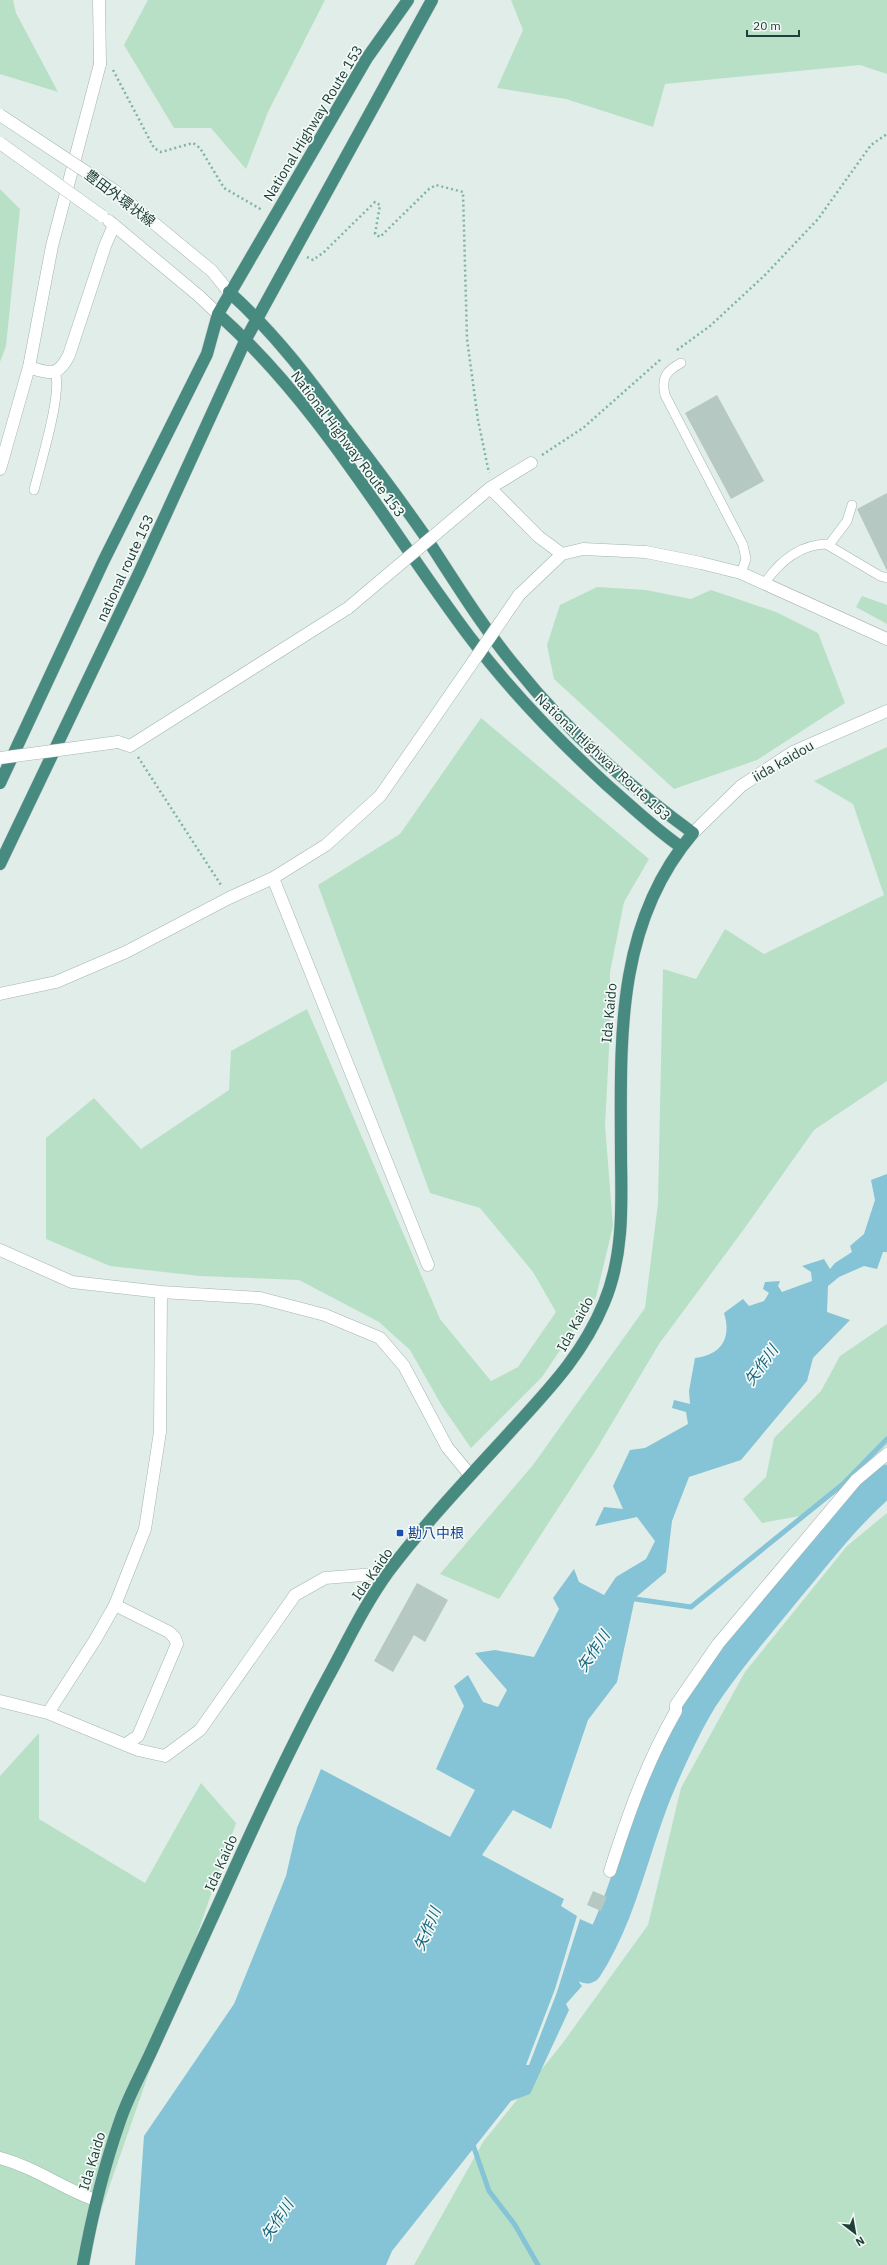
<svg xmlns="http://www.w3.org/2000/svg" width="887" height="2265" font-family="'IBM Plex Sans','Noto Sans JP',sans-serif">
	<rect width="100%" height="100%" fill="#e1ede8"/>
	<path fill="#b8e0c6" d="M0,0h13l3,13 42,79 -58,-18z
		M148,0h177l-57,112 -22,57 -35,-41h-37l-50,-83z
		M511,0h376v74l-27,-9 -195,19 -12,43 -87,-28 -69,-11 26,-58z
		M0,189l20,20 -14,137 -6,16z
		M597,587l49,3 45,9 20,-9 65,22 42,21 27,70 -88,57 -83,29 -120,-110 -7,-34 13,-40z
		M862,596l25,9v19l-31,-17z
		M481,718l168,141 -25,43 -14,70v59l-5,94 8,101 -17,71 -54,80 -71,71 -29,-42 -32,-56 -31,-28 -80,-42 -99,-4 -90,-10 -64,-27v-101l48,-40 47,51 88,-59 2,-39 76,-42 133,310 51,62 27,-14 38,-55 -23,-40 -53,-64 -50,-15 -112,-308 82,-51z
		M887,747v334l-73,49 -70,99 -85,115 -63,106 -97,149 -59,-25 93,-109 112,-157 13,-105 5,-234 33,10 29,-50 39,25 120,-59 -31,-91 -39,-23z
		M887,1324v121l-82,70 -43,8 -19,-24 23,-22 8,-39 47,-47 19,-35z
		M887,1513v752h-473l69,-123 79,-98 86,-119 33,-137 64,-116 102,-126z
		M39,1733v86l106,64 56,-100 35,40 -154,442h-82v-489z"/>
	<path fill="#85c3d6" d="M887,1174v78h-4l-6,17 -13,-3 -25,11 -11,9 -1,26 23,8 -37,38 -6,23 -66,79 -52,17 -17,44 -6,51 -31,26 -18,84 -29,38 -37,109 -38,-19 -31,45 82,44 -3,7 16,10 -22,73 -29,76h3l28,-73 23,-73 38,17 -6,14 -33,32 3,4 -16,18 3,6 -39,84 -19,7 -119,150 -6,14h-251l9,-129 90,-132 52,-128 11,-48 24,-59 129,68 25,-47 -39,-21 28,-63 -10,-20 14,-11 15,27 15,5 9,-17 -32,-37 20,-3 39,7 25,-48 -6,-11 21,-29 5,13 25,13 12,-18 30,-18 9,-18 -18,-24 -42,9 9,-19 19,2 -10,-23 17,-36 15,-2 43,-24 -2,-12 -14,-4 2,-8 16,4 -1,-13 6,-33c26,-3 37,-20 29,-45l19,-14 6,7 15,-5 5,-8 -6,-4 2,-7 15,-1 -2,5 4,6 30,-11 -1,-9 -9,-6 22,-7 6,10 5,-6 17,-11 -2,-6 14,-12 11,-34 -4,-20z"/>
	<g fill="none" stroke-linecap="round" stroke-linejoin="round">
		<path stroke="#85c3d6" stroke-width="5" d="M630,1596l5,3 56,8 152,-123 44,-45
			M472,2142l17,49 26,34 23,40"/>
		<path stroke="#85c3d6" stroke-width="31" d="M587,1968c35,-55 46,-118 70,-177 13,-31 27,-63 45,-92 28,-42 61,-80 93,-119 29,-35 57,-71 92,-100"/>
	</g>
	<path fill="#b6c8c2" d="M717,395l47,86 -33,18 -46,-86z
		M887,493v78l-30,-62z
		M417,1583l31,17 -23,42 -11,-7 -21,37 -19,-11z
		M593,1891l14,6 -6,14 -14,-6z"/>
	<g fill="none" stroke-linecap="round" stroke-linejoin="round">
		<defs>
			<path id="service" d="M681,363c-15,8 -20,15 -16,32l78,150 3,14 -5,14
				M34,490c6,-25 29,-98 21,-118
				M829,545l18,-24 5,-16
				M764,584c15,-22 35,-39 62,-40l54,32 7,2"/>
			<path id="minor" d="M99,0l1,64
				M490,488l49,49 23,17
				M476,500l14,-12 41,-25
				M519,595l43,-41 21,-5 63,3 55,11 40,10 146,66
				M118,742l12,4 218,-138
				M273,878l155,387
				M0,994l56,-12 70,-30 103,-54 44,-20 53,-33 54,-49 48,-69
				M0,1250l72,32 89,10 99,6 65,17 55,23 24,28 43,81 23,28
				M115,1605l54,27 6,6 2,6 -39,92 -12,8
				M0,1701l48,12 90,37 27,6 35,-26 95,-135 30,-17 63,-5
				M48,1713l47,-73 20,-35 30,-76 15,-97 1,-140
				M610,1871c18,-56 36,-108 66,-160v-6l42,-61 138,-164 31,-26
				M0,2158c34,9 62,30 95,42"/>
			<path id="tertiary" d="M115,191l97,80 17,21
				M109,221l90,75 19,18
				M29,367c21,7 29,10 40,-12l36,-109 9,-21
				M0,469l29,-102 23,-121 48,-182
				M693,833l48,-47 52,-34 94,-41"/>
			<path id="trunk" d="M218,314c102,91 170,214 251,322 42,56 87,102 138,149 24,21 48,44 74,62
				M0,783l104,-223 103,-206 11,-40 149,-256 41,-58
				M0,864l139,-291 107,-234 186,-339
				M83,2265c9,-50 21,-99 38,-147 8,-23 20,-44 30,-66 24,-53 49,-107 73,-160 34,-76 69,-151 109,-224 17,-32 34,-67 56,-97 37,-49 80,-94 121,-139 38,-42 72,-76 94,-129 19,-45 18,-94 17,-142 0,-115 -8,-234 72,-328 -66,-48 -127,-103 -178,-167 -34,-41 -61,-86 -90,-130 -25,-36 -52,-72 -79,-107 -36,-49 -71,-96 -117,-137"/>
		</defs>
		<use href="#service" stroke="#a3b5b0" stroke-width="10"/>
		<use href="#minor" stroke="#a3b5b0" stroke-width="13"/>
		<use href="#tertiary" stroke="#a3b5b0" stroke-width="13"/>
		<use href="#trunk" stroke="#c1c9c8" stroke-width="13"/>
		<path stroke="#7fb3a7" stroke-width="2.5" stroke-dasharray="2 3" stroke-linecap="butt" d="M113,70l41,78 7,4 32,-9 7,5 24,40 38,22
			M307,257l6,3 11,-8 51,-50 5,3 -5,29 5,3 49,-48 7,-4 27,7 4,147 11,81 11,53
			M677,350l33,-24 55,-51 53,-56 53,-74 16,-11
			M542,455l41,-27 78,-69
			M138,757l83,128"/>
		<use href="#service" stroke="#fff" stroke-width="9"/>
		<use href="#minor" stroke="#fff" stroke-width="12"/>
		<use href="#tertiary" stroke="#fff" stroke-width="12"/>
		<use href="#trunk" stroke="#468a80" stroke-width="12"/>
		<defs>
			<path id="minor-bridge" d="M348,608l128,-108
				M428,727l91,-132
				M0,758l118,-16"/>
			<path id="tertiary-bridge" d="M0,115l115,76
				M0,143l102,73"/>
		</defs>
		<use href="#minor-bridge" stroke="#a3b5b0" stroke-width="13" stroke-linecap="butt"/>
		<use href="#tertiary-bridge" stroke="#a3b5b0" stroke-width="13" stroke-linecap="butt"/>
		<use href="#minor-bridge" stroke="#fff" stroke-width="12"/>
		<use href="#tertiary-bridge" stroke="#fff" stroke-width="12"/>
	</g>
	<rect fill="#1a4fb4" stroke="#f2f9f6" stroke-width="1.5" x="396" y="1529" width="8" height="8" rx="2"/>
	<g text-anchor="middle" dominant-baseline="central" stroke-width="3.5" stroke-linejoin="round" paint-order="stroke">
		<g font-size="14" fill="#203f39" stroke="#f2f9f6">
			<text transform="translate(313 123) rotate(-59)">National Highway Route 153</text>
			<text transform="translate(120 198) rotate(37)">豊田外環状線</text>
			<text transform="translate(348 444) rotate(53)">National Highway Route 153</text>
			<text transform="translate(125 568) rotate(-65)">national route 153</text>
			<text transform="translate(603 757) rotate(43)">National Highway Route 153</text>
			<text transform="translate(783 761) rotate(-30)">iida kaidou</text>
			<text transform="translate(609 1013) rotate(-85)">Ida Kaido</text>
			<text transform="translate(575 1324) rotate(-61)">Ida Kaido</text>
			<text transform="translate(372 1574) rotate(-55)">Ida Kaido</text>
			<text transform="translate(221 1863) rotate(-66)">Ida Kaido</text>
			<text transform="translate(92 2161) rotate(-73)">Ida Kaido</text>
		</g>
		<g font-size="14" fill="#164399" stroke="#f2f9f6" text-anchor="start">
			<text x="408" y="1533">勘八中根</text>
		</g>
		<g font-size="15" font-style="italic" fill="#15657f" stroke="#f2f9f6">
			<text transform="translate(761 1365) rotate(-54)">矢作川</text>
			<text transform="translate(593 1651) rotate(-56)">矢作川</text>
			<text transform="translate(427 1929) rotate(-67)">矢作川</text>
			<text transform="translate(277 2220) rotate(-57)">矢作川</text>
		</g>
	</g>
	<g transform="translate(855 2233) rotate(149)" stroke="#f2f9f6" stroke-width="3" paint-order="stroke">
	<path d="M0-3L7 15L0 10L-7 15Z" fill="#203f39"/>
	<text y="-6" font-size="11" font-weight="bold" text-anchor="middle" fill="#203f39">N</text>
	</g>
	<path d="M747 30v6h52v-6" fill="none" stroke="#203f39" stroke-width="2"/>
	<text x="753" y="30" font-size="12" fill="#203f39" stroke="#f2f9f6" stroke-width="3" paint-order="stroke">20 m</text>
</svg>
